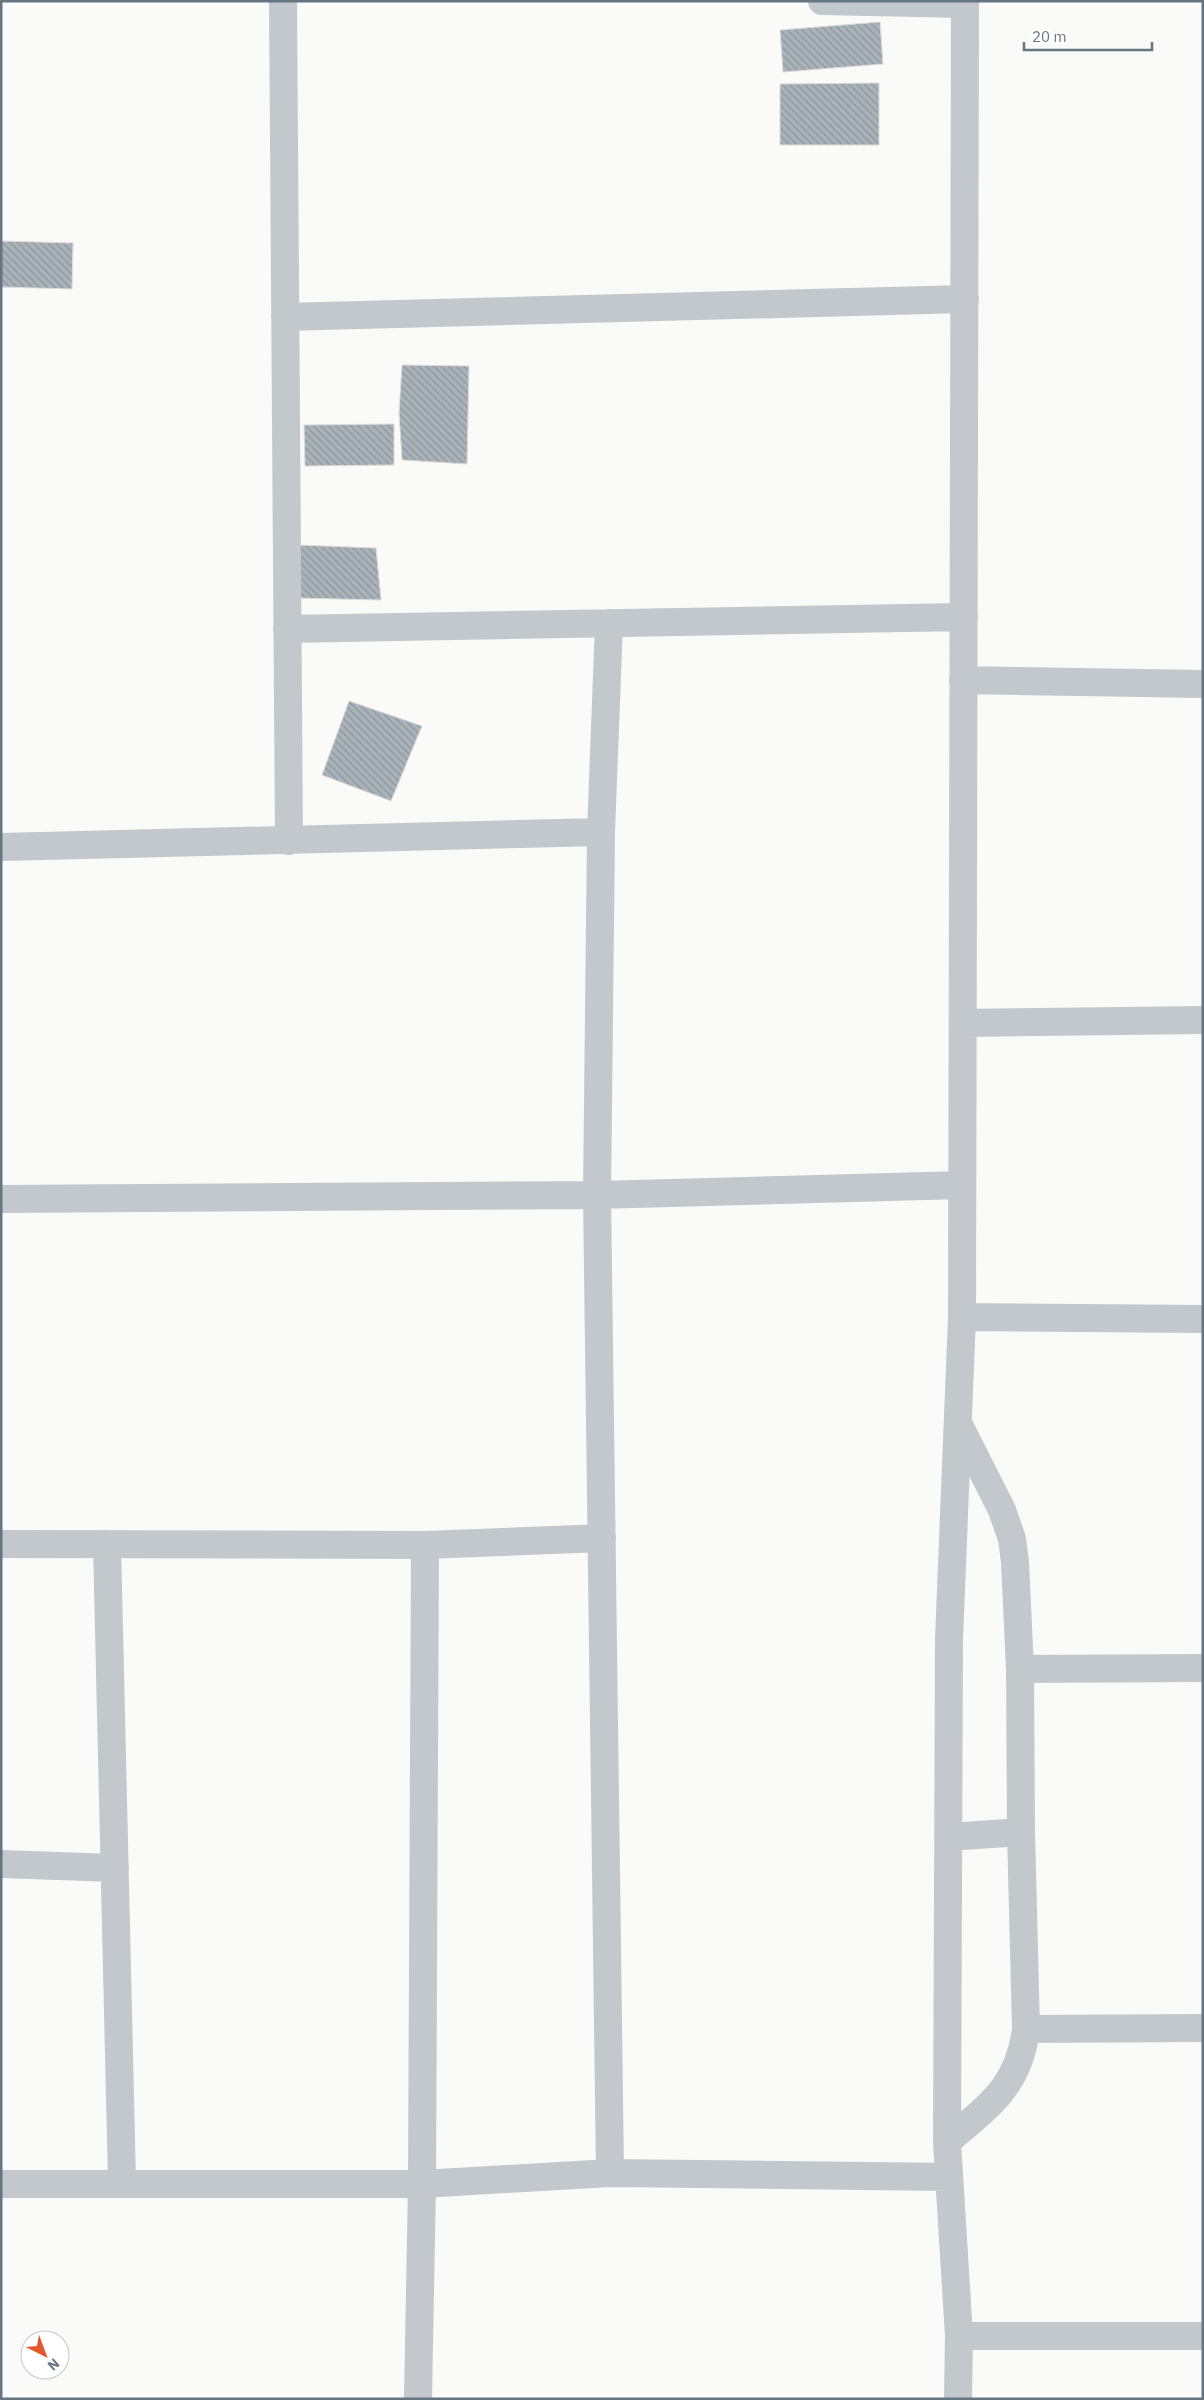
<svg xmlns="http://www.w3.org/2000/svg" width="1204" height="2400" font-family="'IBM Plex Sans',sans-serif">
	<defs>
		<pattern id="building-back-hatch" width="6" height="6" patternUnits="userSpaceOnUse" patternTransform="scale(1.25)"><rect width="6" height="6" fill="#aab3b9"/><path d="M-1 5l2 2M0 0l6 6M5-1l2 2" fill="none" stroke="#8e969c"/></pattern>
	</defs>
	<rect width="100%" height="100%" fill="#fafaf8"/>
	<path fill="url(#building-back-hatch)" stroke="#dcdcda" d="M880,22l3,42 -100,8 -3,-42z
		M879,83v62h-99v-61z
		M1,241l72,2 -1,46 -71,-2z
		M402,365l67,1 -2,98 -65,-4 -3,-47z
		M394,424v41l-89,1 -1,-41z
		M298,545l78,3 5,52 -84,-2z
		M349,701l73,25 -31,75 -69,-26z"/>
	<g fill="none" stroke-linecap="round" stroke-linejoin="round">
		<path stroke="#c3c8cc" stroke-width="28" d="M283,1l6,840
			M822,1l143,3
			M285,317l680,-18
			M609,623l-8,209 -4,363 13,978
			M287,629l677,-12
			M963,680l240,4
			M1,847l600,-15
			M963,1023l240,-3
			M1,1199l596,-4 365,-10
			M962,1317l241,2
			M1,1544l424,1 177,-7
			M107,1544l15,638
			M1020,1669l183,-1
			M948,1837l73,-5
			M1,1864l114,4
			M1026,2029l177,-1
			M947,2142c41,-36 72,-55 79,-113l-5,-197 -1,-163 -5,-107 -3,-23 -10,-29 -43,-85
			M1,2184h421l188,-11 338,4
			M959,2336h244
			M418,2399l4,-215 3,-639
			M958,2399l1,-63 -12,-194 2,-503 13,-322 3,-1316"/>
	</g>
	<rect width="1204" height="2400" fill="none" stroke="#657683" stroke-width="5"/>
	<g transform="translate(45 2355) rotate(138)"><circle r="24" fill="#ffffff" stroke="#c1c8cd"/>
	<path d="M0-4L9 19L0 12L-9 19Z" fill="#e4572e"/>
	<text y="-8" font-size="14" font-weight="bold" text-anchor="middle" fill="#657683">N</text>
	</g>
	<path d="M1024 42v8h128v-8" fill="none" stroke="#657683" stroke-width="2.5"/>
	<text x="1032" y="42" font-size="15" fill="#657683" stroke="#ffffff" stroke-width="4" paint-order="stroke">20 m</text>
</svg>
